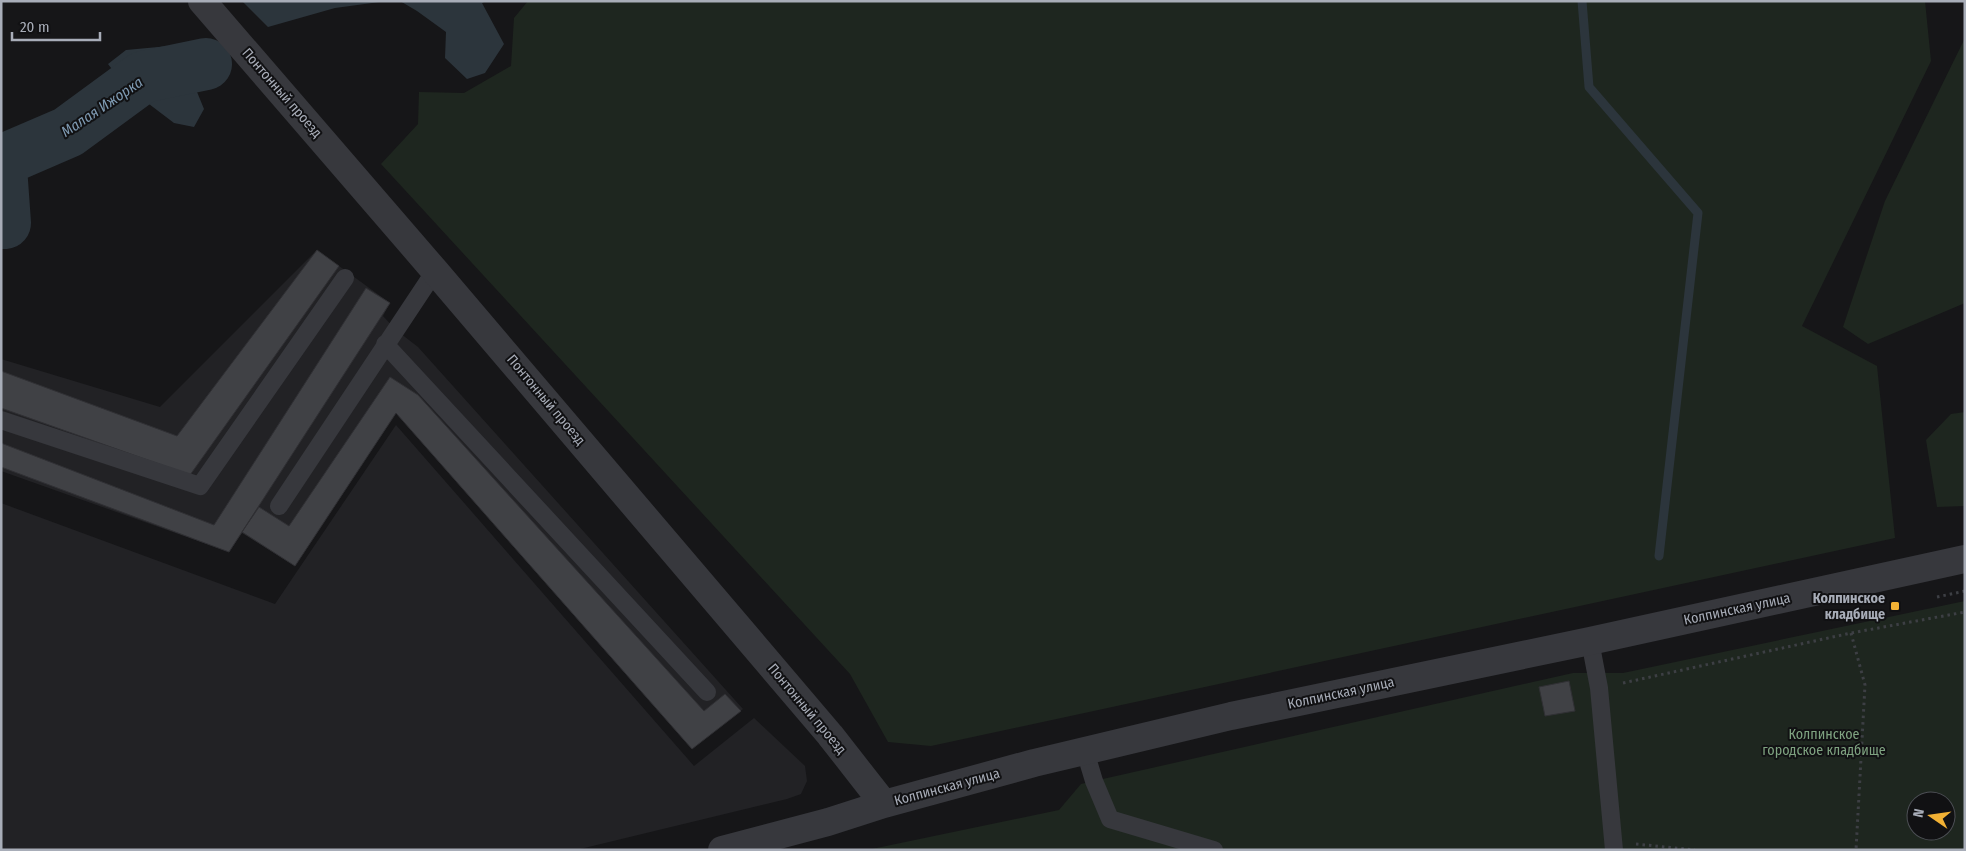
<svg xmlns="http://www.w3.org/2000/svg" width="1966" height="851" font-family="'Fira Sans Condensed',sans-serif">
	<rect width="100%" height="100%" fill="#161618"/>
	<path fill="#222225" d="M317,250l73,53 -7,13 13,14 22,17 325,362 -51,40 -296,-336 -101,153 -53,-33 -13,19 -228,-81v-112l159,48z
		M396,425l298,341 60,-48 51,48 2,15 -6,13 -14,5 -211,51h-575v-347l274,101z"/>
	<path fill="#1e261f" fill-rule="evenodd" d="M528,1h1397l6,60 -129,265 75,40 18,172 -964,208 -43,-4 -38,-68 -469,-510 37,-40 1,-32 45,1 47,-27 3,-48z
		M1965,38v265l-97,41 -25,-17 42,-126z
		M1965,412v94l-28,1 -11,-67 25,-26z
		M1965,601v249h-1098l192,-40 22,-26 13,-3 479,-108h50zM1916,801h30v30h-30z"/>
	<path fill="#2c353c" d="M242,1h145l-52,7 -67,19z
		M400,1h86l-4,2 22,41 -19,29 -18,6 -22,-21 1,-26 -29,-21z
		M169,46l26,41 9,22 -10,18 -20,-4 -50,-38 -16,-21 18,-14z"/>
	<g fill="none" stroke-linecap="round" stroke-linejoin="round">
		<path stroke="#2c353c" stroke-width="9" d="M1582,1l7,86 109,126 -39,343"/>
		<path stroke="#2c353c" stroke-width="52" d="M1,161l67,-29 75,-55 63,-13
			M1,167l4,56h-4"/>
	</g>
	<path fill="#404145" stroke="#303034" d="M317,250l22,16 -149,209 -189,-67v-37l176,65z
		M366,288l24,15 -161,249 -228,-85v-24l213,82z
		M390,377l28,18 286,316 21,-17 16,17 -49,38 -296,-336 -101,153 -53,-34 17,-25 30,19z
		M1569,681l6,30 -30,5 -6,-29z"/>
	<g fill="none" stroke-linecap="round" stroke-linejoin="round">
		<path stroke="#3d3f44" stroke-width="3" stroke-dasharray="2.5 4" stroke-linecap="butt" d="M1937,597l28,-6
			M1851,633l14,52 -9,165
			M1623,683l228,-50 114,-21
			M1636,844l59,6"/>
		<path stroke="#37383d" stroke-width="18" d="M385,344l322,348
			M1,420l199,66 145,-208
			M279,506l156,-235
			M1590,641l9,47 15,162
			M1085,751l9,30 16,38 104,31"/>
		<path stroke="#37383d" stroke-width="28" d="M202,1l233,270 395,464 54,69
			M722,850l106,-28 56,-18 150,-41 197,-47 359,-75 375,-82"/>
	</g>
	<rect fill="#f2b134" stroke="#111113" stroke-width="2" x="1890" y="601" width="10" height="10" rx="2.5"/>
	<g text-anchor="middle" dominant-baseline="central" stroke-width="4" stroke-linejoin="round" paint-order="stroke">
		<g font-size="14" fill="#a8adb8" stroke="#111113">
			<text transform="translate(282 93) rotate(49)">Понтонный проезд</text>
			<text transform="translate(546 400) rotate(50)">Понтонный проезд</text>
			<text transform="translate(1737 609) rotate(-12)">Колпинская улица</text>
			<text transform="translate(1341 693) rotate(-12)">Колпинская улица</text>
			<text transform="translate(807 709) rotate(50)">Понтонный проезд</text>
			<text transform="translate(947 787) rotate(-15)">Колпинская улица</text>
		</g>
		<g font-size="14" font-weight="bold" fill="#a8adb8" stroke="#111113" text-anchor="end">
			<text x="1885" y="598">Колпинское<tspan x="1885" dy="16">кладбище</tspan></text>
		</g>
		<g font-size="14" fill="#7fa381" stroke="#111113">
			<text x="1824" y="734">Колпинское<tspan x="1824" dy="16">городское кладбище</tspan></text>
		</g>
		<g font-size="15" font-style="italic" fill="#7f9bb3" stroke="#111113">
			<text transform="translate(102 107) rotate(-34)">Малая Ижорка</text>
		</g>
	</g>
	<rect width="1966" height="851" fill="none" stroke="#a8adb8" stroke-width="5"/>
	<g transform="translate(1931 816) rotate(283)"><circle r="24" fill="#111113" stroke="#4d4f55"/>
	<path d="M0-4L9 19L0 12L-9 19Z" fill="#f2b134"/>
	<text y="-8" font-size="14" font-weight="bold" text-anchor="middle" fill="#a8adb8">N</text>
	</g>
	<path d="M12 32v8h88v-8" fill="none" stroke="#a8adb8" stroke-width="2.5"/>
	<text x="20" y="32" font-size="15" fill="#a8adb8" stroke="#111113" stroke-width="4" paint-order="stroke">20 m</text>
</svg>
